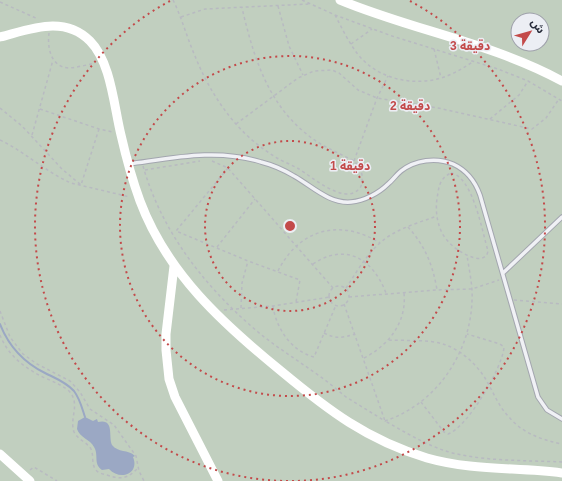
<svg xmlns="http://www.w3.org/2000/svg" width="562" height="481" font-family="Helvetica,'Noto Sans Arabic',sans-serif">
	<rect width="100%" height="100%" fill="#dddfe6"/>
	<path fill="#c1cfbf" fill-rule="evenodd" d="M0,0h562v481h-562zM518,20h24v24h-24z"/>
	<path fill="#9ba8c4" d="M85,417l8,4 4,-2 1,3c17,-4 10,15 14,23 6,8 16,4 23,11l-2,1c7,17 -13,24 -24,12l-7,1c-9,-6 -3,-15 -8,-23 -4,-8 -14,-9 -17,-18l1,-8z"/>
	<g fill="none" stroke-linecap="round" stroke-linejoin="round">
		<path stroke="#9ba8c4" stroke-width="2" d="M0,324c9,23 23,38 45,49 10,5 21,9 29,18 6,8 8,17 11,26"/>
		<defs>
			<path id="lane" d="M129,164c44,-6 88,-16 132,-2 12,3 23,8 33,14 18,10 35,28 57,26 13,-1 28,-9 37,-18 5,-4 8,-9 13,-13 14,-11 35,-14 52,-7 13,6 22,17 27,31l58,202 9,13 15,9
				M503,273l59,-56"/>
		</defs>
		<use href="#lane" stroke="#a3a6af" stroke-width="5.5"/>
		<path stroke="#b8bac1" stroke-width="1.5" stroke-dasharray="3 3" stroke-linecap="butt" d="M173,0c9,18 14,38 22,56 10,25 23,47 40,67 12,14 27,26 42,35 7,4 15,7 22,11 13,8 44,35 59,21 3,-2 4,-6 4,-10 1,-8 -3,-14 -8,-19 -10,-5 -20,-10 -30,-15 -53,-31 -69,-83 -82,-138
			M302,0l33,15 57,21 106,33 30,12 34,20
			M0,2l38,17
			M278,6l11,40 14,29
			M335,15c8,15 15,31 27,44 21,22 57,28 85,17 10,-4 18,-9 27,-15
			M181,17l24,-8 104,-5
			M49,33c-2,15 2,35 21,35 8,-1 17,-3 25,-5
			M351,44l21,-15
			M434,49l7,29
			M0,108l22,18 40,43 19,16 18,-56
			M40,109l59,20 14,3
			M490,119l29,-24 9,-14
			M236,124l62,-46 16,-7 18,-1 7,3 19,17 19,8 61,10 94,21 14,-11 13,-19
			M32,135l21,-75
			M0,140c25,12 46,32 71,43l59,14
			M212,161l16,7 105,120
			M354,161l23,-63 11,-22
			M143,166c19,67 63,122 115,166 18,15 38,27 57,41 11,7 21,16 31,24 13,8 26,16 39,24 51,-17 85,-67 87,-120 1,-16 -3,-31 -5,-46
			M228,168l-52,63 72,30 52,19 -4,22
			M145,170l55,-9
			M451,173c22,4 31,58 37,78 -3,16 -27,2 -34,-4 -5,-4 -9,-9 -12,-14 -6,-13 -7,-26 -4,-40 1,-9 4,-16 13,-20z
			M408,227c17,19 25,38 29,63
			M217,247l38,-48
			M313,264c33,-22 60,-5 73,29
			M278,271c21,-42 62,-53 102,-28
			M329 296a10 10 0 1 1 20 0a10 10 0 1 1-20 0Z
			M346,288c10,-15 20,-33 34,-45 15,-14 38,-20 57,-27
			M349,297l88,-7 35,-1 27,-9
			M514,300l48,4
			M344,304l41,117c18,10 36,21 55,28 35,13 84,11 122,13
			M273,306c3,22 18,45 41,51l22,-52
			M241,308l1,-25 6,-22
			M224,310l49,-4 57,-9
			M0,311l10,26 13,17 14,10 33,17 10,11 10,17 24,16 22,31 3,15 5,10
			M324,333c11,6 19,5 31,1
			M0,335c8,21 26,34 45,43 9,4 17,7 24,13 12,13 0,27 5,41 4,8 13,10 17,17 3,6 0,15 5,21 2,3 7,4 11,5 15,5 20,4 32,-8
			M389,340c17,1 41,-1 57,5 16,6 30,19 39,33 8,13 13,28 24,39 13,16 33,23 53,27
			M364,358c25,-13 43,-36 40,-65
			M421,402l23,30 4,2c19,-6 55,-67 56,-87l-4,-3 -33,-10
			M30,470l4,-3 23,14"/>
		<use href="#lane" stroke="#f0f1f5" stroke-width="3.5"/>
		<path stroke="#fff" stroke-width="9" d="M340,0c72,30 152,43 222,81
			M0,37c31,-8 64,-22 90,4 21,21 24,66 31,94 5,22 11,44 19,66 27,72 82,122 141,170 47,39 86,69 146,87 46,13 89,9 135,15
			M174,266l-8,68v16l3,29 6,18 43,84
			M0,454l30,27"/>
	</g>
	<g fill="none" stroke="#c34a4a" stroke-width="2" stroke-dasharray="2 4">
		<circle cx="290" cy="226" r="85"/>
		<circle cx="290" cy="226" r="170"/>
		<path d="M288 481A255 255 0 0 1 170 1M410 1A255 255 0 0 1 292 481"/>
	</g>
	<circle cx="290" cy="226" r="6" fill="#c34a4a" stroke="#eceef4" stroke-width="2"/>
	<g font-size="12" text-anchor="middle" font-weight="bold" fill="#c34a4a" stroke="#eceef4" stroke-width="3" stroke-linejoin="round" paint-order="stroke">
		<text x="470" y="50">3 دقيقة</text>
		<text x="410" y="110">2 دقيقة</text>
		<text x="350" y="170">1 دقيقة</text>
	</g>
	<g transform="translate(530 32) rotate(53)"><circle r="19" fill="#eceef4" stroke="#9ea0aa"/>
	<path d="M0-3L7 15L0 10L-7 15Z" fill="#c34a4a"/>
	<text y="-6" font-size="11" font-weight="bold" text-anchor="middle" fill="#282c3b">ش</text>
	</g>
</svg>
